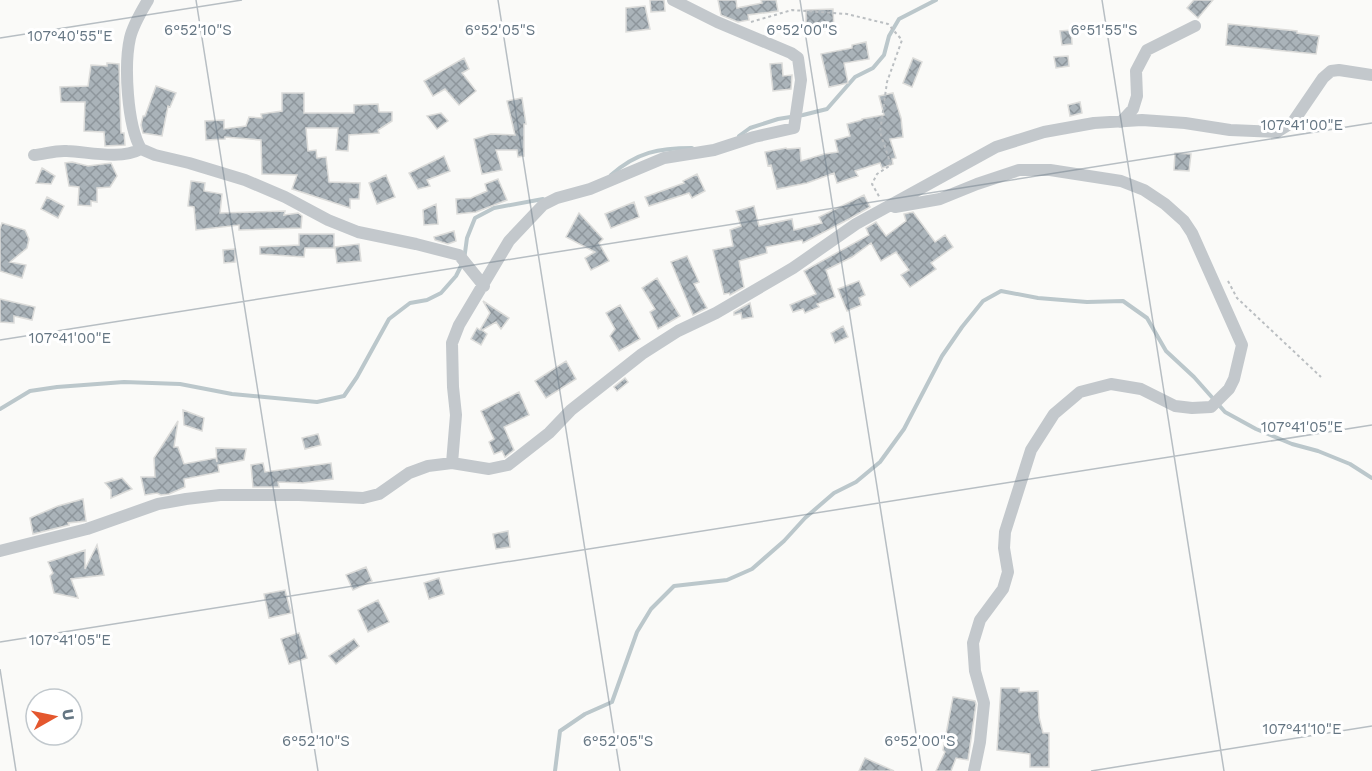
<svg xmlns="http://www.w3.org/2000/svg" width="1372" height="771" font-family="'Work Sans',sans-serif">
	<defs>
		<pattern id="building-cross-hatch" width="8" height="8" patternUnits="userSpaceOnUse" patternTransform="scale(1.5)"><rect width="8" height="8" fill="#aab3b9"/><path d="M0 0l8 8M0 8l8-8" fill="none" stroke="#8e969c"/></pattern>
	</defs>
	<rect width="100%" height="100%" fill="#fafaf8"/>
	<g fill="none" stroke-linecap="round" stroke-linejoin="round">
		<path stroke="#bbc7cb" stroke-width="4" d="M739,136l11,-8 28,-9 25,-4 24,-6 28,-32 18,-9 11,-13 5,-19 10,-17 37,-19
			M611,175c26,-23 48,-27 81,-27
			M0,409l30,-18 27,-4 67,-5 56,2 52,10 85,8 27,-6 13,-19 32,-58 21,-16 17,-3 14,-7 15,-17 8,-16 3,-22 8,-20 19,-10 49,-9
			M555,771l5,-40 25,-17 27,-12 25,-70 14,-23 23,-23 53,-6 25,-11 32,-28 21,-23 29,-25 22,-11 24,-20 24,-33 38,-73 20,-29 21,-26 18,-10 37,7 49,4 36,-1 24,17 19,33 28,26 31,35 31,17 36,15 26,7 32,13 22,14"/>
	</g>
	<path fill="url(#building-cross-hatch)" stroke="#dcdcda" stroke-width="1.5" d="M650,0h14l1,11 -14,1z
		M718,0h18l1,8 25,-5 -1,-3h15l2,11 -30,4 1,5 -11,2 -17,-7z
		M1194,0h19l-15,18 -11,-10z
		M645,6l5,23 -24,3v-24z
		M833,9l1,21 -28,1v-21z
		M1228,24l69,7v2l22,3 -3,18 -90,-9z
		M1071,30l1,14 -10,1 -2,-14z
		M866,42l3,17 -25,4 4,20 -19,4 -8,-33 31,-6v-3z
		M1068,56l1,10 -13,2 -2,-11z
		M464,58l5,11 -7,4 14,18 -17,14 -14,-16 -12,7 -9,-15z
		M913,58l9,4 -10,25 -9,-4z
		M107,63l12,1 2,69h3l1,12 -20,1 -1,-14 -20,-1 1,-29h-24l-1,-15 28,-1 3,-21 16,1z
		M782,63l1,13 9,-1 -1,14 -18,2 -3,-27z
		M156,86l20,7 -6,14 -2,-1 -6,30 -19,-3 -2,-8 2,-9h2z
		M282,93h22v20h50v-8l24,-1 1,8h13v9l-14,9 1,3 -30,2 -1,16 -12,-1 2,-22h-32l2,23 8,-1 1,8 9,-1 3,25 31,1 -1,16h-9v9l-58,-19 5,-14 -35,-1 -1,-34 -36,-3v2l-19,1 -1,-19 19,-1v9l22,-3 3,-9 13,1 -1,-4 21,-3z
		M893,93l8,25 2,19 -13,2 6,19 -4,1 1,5 -11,4 -2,-5 -25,8 3,5 -21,7 -3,-10 -27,10 -30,6 -6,-24 -3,1 -3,-14 21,-4 1,1 13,-1 1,13 23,-7 14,-2 -3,-12 15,-4 -3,-12 15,-4v-1l22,-4 -5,-19z
		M522,98l4,26h-2v32l-6,1 -1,-7h-21l6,20 -20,4 -8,-35 17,-5 24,1 -8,-34z
		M1080,102l2,11 -12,3 -2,-11z
		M441,113l7,8 -11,8 -10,-13z
		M1175,153l16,1 -2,17 -15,-1z
		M444,156l6,15 -23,9 3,6 -12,3 -9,-16z
		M72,162l16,4 23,-3 6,13 -7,11 -13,1v14l-6,-1v5l-13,-1 1,-18 -10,-1 -4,-23z
		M42,168l13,8 -4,8 -15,-1z
		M697,174l8,17 -13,7 -3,-5 -40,13 -4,-9 39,-14 -1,-2z
		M386,175l9,22 -18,7 -8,-21z
		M498,179l9,21 -31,12 -19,2 -1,-15 15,-1 16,-7 -2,-7z
		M191,181l14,2 -1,8 18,3 -2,19 65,-2 -1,4 14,-2 4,3 -1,12 -62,2v-5l-43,5 -2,-23 -6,-1z
		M864,195l6,12 -21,12 -46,24 -1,-3 -36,7 1,6 -28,8 5,26 -14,8 -1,-2 -5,1 -11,-44 20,-4 -3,-16 11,-4 -5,-15 18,-5 5,20 33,-7 2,11 28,-7 -3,-6z
		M47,197l17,9 -6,12 -17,-9z
		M634,202l5,15 -28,11 -6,-14z
		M436,204l2,20 -14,1 -1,-15z
		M913,212l22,30 10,-7 8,12 -22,16 5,6 -26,18 -9,-12 8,-5 -13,-18 -15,9 -10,-18 -19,14 -26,13 9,27 -18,7 2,3 -14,6 -2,-4 -10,3 -3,-7 26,-11 -12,-23 65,-36 -3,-7 10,-6 10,14 20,-15 -2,-7z
		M579,213l24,26 -4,4 10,18 -18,9 -6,-12 10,-6 -29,-15z
		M2,223l23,7 4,9 -2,9 -17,14 16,3 -4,13 -22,-7v-42z
		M454,231l2,10 -8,3 -13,-4 -1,-3z
		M299,234h35v14h-29l-1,9 -44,-3v-7l39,-2z
		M359,244l2,17 -24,2 -2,-16z
		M235,249v13l-11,1 -1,-13z
		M687,256l12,26 -5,2 13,24 -14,7 -22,-53z
		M657,278l23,38 -22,13 -8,-17 5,-3 -13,-21z
		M859,281l6,14 -6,3 2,7 -14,6 -9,-22z
		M0,299l35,8 -3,13 -18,-4v7l-14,-1z
		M483,301l26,17 -8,11 -5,-7 -14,8 5,4 -6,11 -10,-6 6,-11 3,2 10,-17z
		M750,303l3,14 -11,2 -1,-6 -7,2v-3z
		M620,305l20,34 -21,12 -9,-15 5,-7 -9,-16z
		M843,326l5,11 -13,6 -4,-10z
		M566,361l10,18 -30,19 -11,-17z
		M625,378l3,4 -11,9 -3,-4z
		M519,392l10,23 -25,12 10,23 -9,7 -3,-6 -8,3 -5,-12 5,-3 -13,-28z
		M183,410l21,8 -2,13 -18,-6z
		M178,421l-4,26h4l6,17 32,-6 1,4 -1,-14 30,1 -2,11 -26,5 1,7 -35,7 1,8 -16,7 -8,1 -4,-2 -12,2 -4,-18h14l-1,-19z
		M318,434l3,11 -16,4 -3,-11z
		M263,463l2,9 66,-9 2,16 -30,4 -25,-1 1,5h-26l-2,-22z
		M122,478l10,11 -21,9v-8l-6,-7z
		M83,499l3,22 -18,2 1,2 -36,9 -3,-16 28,-12z
		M508,531l2,16 -14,2 -3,-15z
		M97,545l7,30 -33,4 7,19 -24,-5 -4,-17 3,-3 -5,-11 37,-12v19z
		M366,567l6,14 -19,9 -7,-15z
		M439,578l5,16 -15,5 -5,-16z
		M285,590l6,23 -22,5 -5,-24z
		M378,600l11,22 -21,10 -10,-22z
		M299,633l8,25 -18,6 -8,-25z
		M354,639l5,7 -23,18 -7,-8z
		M1001,688h18v4l19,-1 1,26 4,16h6v34h-19v-13l-33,-4z
		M953,697l22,4 1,3 -8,56 -12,-2 -5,13h-15l9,-19 -2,-2z
		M865,758l29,13h-35z"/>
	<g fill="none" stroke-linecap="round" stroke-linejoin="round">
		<path stroke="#bbbfc2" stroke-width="2" stroke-dasharray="3 3" stroke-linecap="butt" d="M751,22l41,-12 55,4 41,10 14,16 -15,42 -7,50 11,33 -14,9 -5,10 8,14
			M1228,281l9,17 84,79"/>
		<path stroke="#c3c8cc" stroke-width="12" d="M148,0c-7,12 -15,25 -18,38 -6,27 -3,87 11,111l14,6 34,8 56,17 40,17 43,23 30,12 58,12 43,11 25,31
			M1121,122l12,-13 4,-13 -1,-25 11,-21 48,-24
			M34,155c11,-1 22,-5 33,-4 22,1 53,9 74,-2
			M895,207l45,-8 37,-15 42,-14h31l71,11 23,9 21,14 19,17 8,12 50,112 -8,34 -5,10 -18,18 -19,1 -17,-2 -34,-17 -30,-5 -31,8 -26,22 -23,36 -26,82 -1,16 4,24 -5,17 -23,31 -7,23 2,28 9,32 -4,39 -6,29
			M452,463l4,-48 -3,-28 -1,-44 7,-18 50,-84 34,-36 14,-7 33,-9 74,-31 50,-8 40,-13 40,-9 7,-48 -3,-22 -7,-5 -74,-31 -44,-22
			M0,551l87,-22 71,-25 28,-5 34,-4h79l64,3 16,-4 30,-21 19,-7 24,-3 37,6 19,-4 41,-32 22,-23 71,-56 36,-23 38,-18 77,-45 63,-44 140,-77 48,-15 50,-9 48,-3 43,3 45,7 47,2 16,-10 30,-44 8,-7 8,-1 33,5"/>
	</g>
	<path fill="none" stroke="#657683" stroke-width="1.5" stroke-opacity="0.45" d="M196,0l122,771M498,0l122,771M800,0l122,771M1102,0l122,771M0,38l242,-38M0,340l1372,-217M0,642l1372,-217M0,669l16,102M1091,771l281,-45"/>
	<g font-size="15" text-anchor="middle" fill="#657683" stroke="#fff" stroke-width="6" stroke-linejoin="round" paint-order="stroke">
		<text x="198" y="35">6°52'10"S</text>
		<text x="500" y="35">6°52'05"S</text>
		<text x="802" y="35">6°52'00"S</text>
		<text x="1104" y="35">6°51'55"S</text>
		<text x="70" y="41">107°40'55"E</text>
		<text x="1302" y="130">107°41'00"E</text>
		<text x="70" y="343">107°41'00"E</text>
		<text x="1302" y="432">107°41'05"E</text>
		<text x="70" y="645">107°41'05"E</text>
		<text x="1302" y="734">107°41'10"E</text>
		<text x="316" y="746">6°52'10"S</text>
		<text x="618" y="746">6°52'05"S</text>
		<text x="920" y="746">6°52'00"S</text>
	</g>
	<g transform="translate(54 717) rotate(81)"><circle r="28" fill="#ffffff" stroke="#c1c8cd" stroke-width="1.5"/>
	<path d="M0-4.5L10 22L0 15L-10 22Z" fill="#e4572e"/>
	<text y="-9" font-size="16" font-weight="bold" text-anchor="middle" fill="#657683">U</text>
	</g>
</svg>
